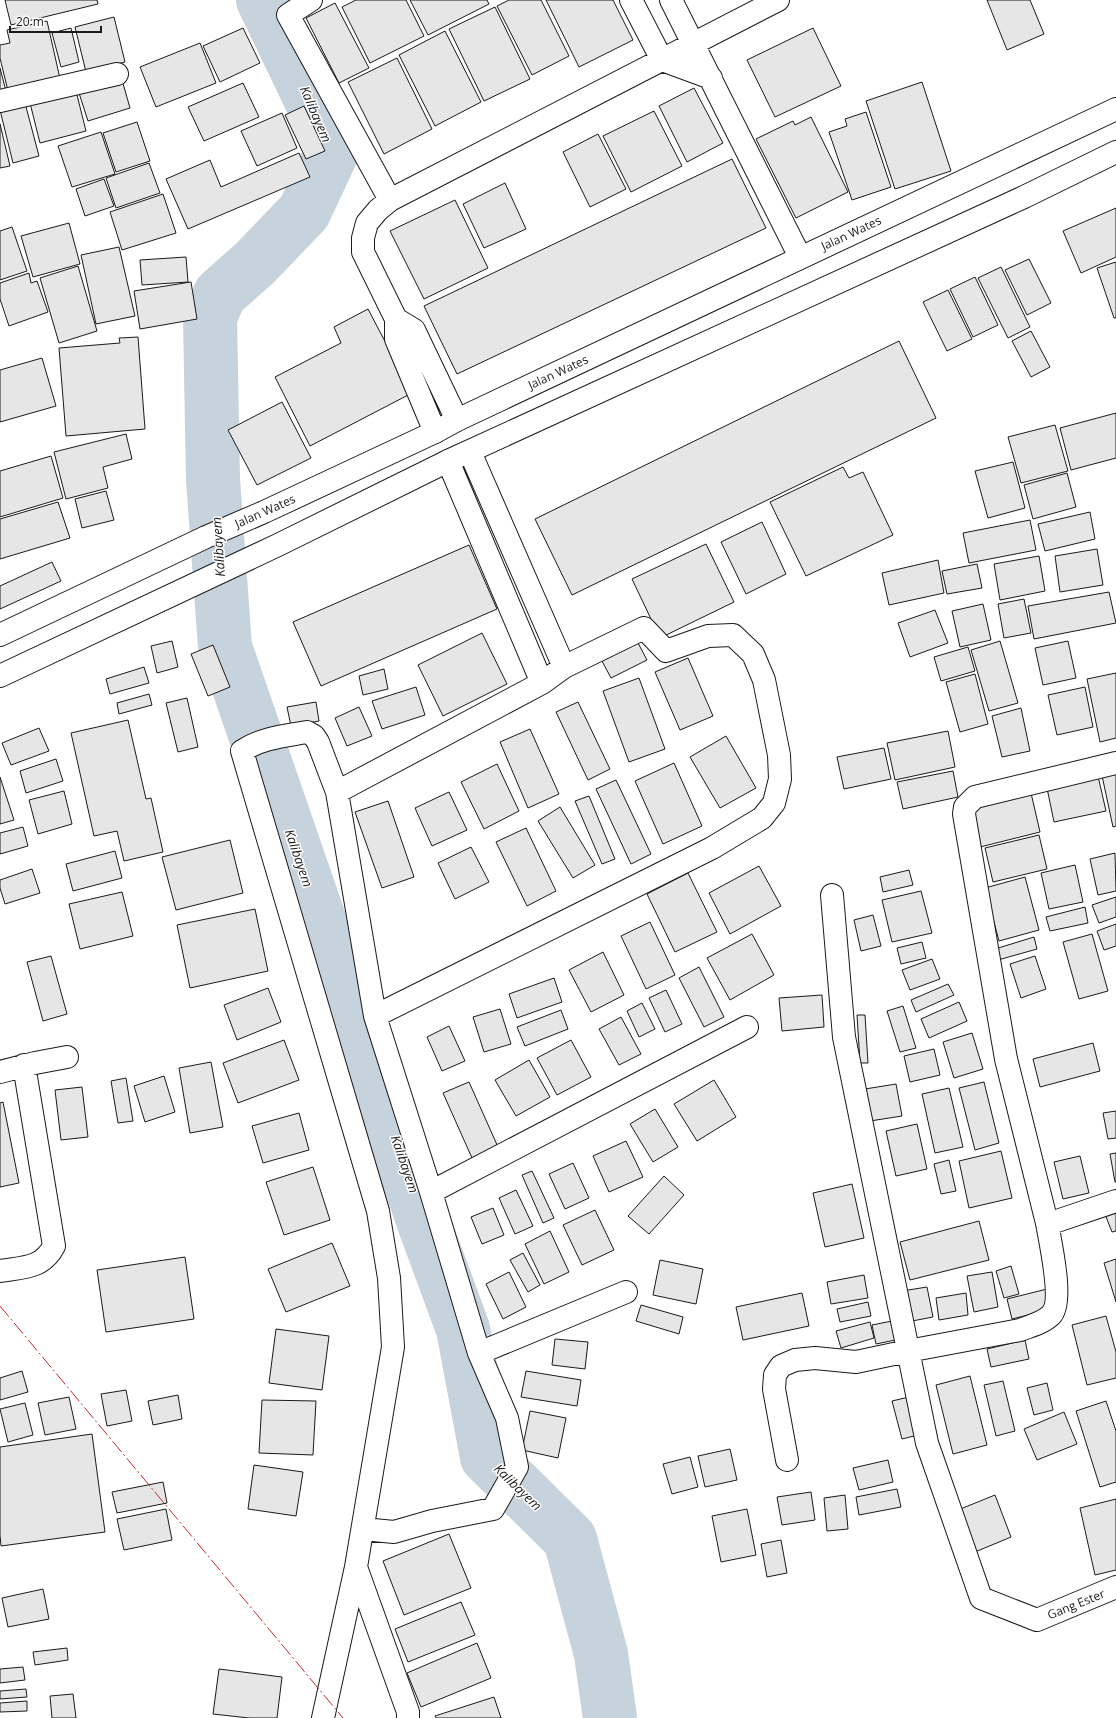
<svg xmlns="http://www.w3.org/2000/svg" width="1116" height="1718" font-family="'Open Sans',sans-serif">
	<rect width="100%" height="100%" fill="#fff"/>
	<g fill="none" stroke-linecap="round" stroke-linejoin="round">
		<path stroke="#c6d2dc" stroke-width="54" d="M263,0l52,108 17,44 -28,60 -49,51 -35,31 -10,23 3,162 12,168 200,579 38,103 24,128 83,82 31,115 9,64"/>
	</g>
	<path fill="#e6e6e6" stroke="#1a1a1a" d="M5,0h92l1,4 -87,21z
		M356,0h50l18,36 -54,27 -28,-56z
		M410,0h77l2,4 -61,31z
		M509,0h32l28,56 -37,19 -35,-69z
		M546,0h67l20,40 -54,27z
		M987,0h43l14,34 -37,16z
		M335,3l34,65 -30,15 -33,-65z
		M495,7l35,72 -46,22 -35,-72z
		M114,17l11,45 -39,10 -11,-45z
		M47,21l14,62 -52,12 -9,-37v-13l10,-2 -3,-13z
		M71,28l8,34 -18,5 -9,-34z
		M243,28l17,35 -40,19 -17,-36z
		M813,28l28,58 -66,31 -28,-57z
		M445,31l36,71 -46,24 -36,-71z
		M200,43l16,40 -60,24 -16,-40z
		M397,58l35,71 -48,25 -36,-72z
		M0,68l7,27 -7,2z
		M122,80l8,28 -42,13 -9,-28z
		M922,82l29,89 -56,18 -29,-88z
		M243,83l16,34 -55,24 -16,-34z
		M694,88l29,55 -36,19 -28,-56z
		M76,91l10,40 -46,12 -10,-40z
		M25,103l14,53 -26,7 -13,-53z
		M304,106l21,45 -19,8 -21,-44z
		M654,111l28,55 -51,26 -28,-56z
		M866,112l25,75 -39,13 -23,-68 18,-6 -2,-7z
		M282,113l15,35 -40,18 -16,-35z
		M811,117l37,75 -52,26 -40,-79 37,-18 2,4z
		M137,122l13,39 -34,11 -13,-39z
		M0,124l10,42 -10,2z
		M101,132l14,42 -43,13 -14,-41z
		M598,134l28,55 -36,18 -27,-55z
		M299,153l11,24 -122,52 -22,-50 44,-19 11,27z
		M732,159l34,69 -309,146 -33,-68z
		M149,163l11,30 -44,15 -10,-30z
		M104,179l10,27 -29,10 -9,-27z
		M505,183l21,46 -42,19 -21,-44z
		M163,194l13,39 -54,17 -12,-38z
		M455,200l33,68 -64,31 -34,-68z
		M1116,208v49l-35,16 -18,-42z
		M69,223l11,41 -47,13 -12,-41z
		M12,227l15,44 -27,9v-49z
		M119,247l16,69 -39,8 -15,-69z
		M186,257l2,25 -46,3 -2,-25z
		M1029,259l22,44 -24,12 -22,-45z
		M1116,262v56h-2l-17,-50z
		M78,266l19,65 -38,12 -19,-65z
		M1001,267l29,60 -22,11 -30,-60z
		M29,273l2,10 6,-2 11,31 -39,14 -9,-27v-16z
		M975,277l23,48 -25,12 -23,-48z
		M191,282l6,37 -57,10 -6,-38z
		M948,290l24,49 -25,12 -24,-49z
		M368,309l44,84 -102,53 -35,-69 66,-34 -7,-16z
		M1031,331l19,36 -19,10 -19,-36z
		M138,337l7,92 -79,7 -7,-88 61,-5 -1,-5z
		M899,341l37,77 -364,177 -37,-76z
		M42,358l14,48 -56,16v-52z
		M282,402l29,56 -54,27 -29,-55z
		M1116,413v45l-45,12 -11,-42z
		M1055,425l13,46 -47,12 -13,-46z
		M126,434l6,25 -29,8 5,21 -42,11 -12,-47z
		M51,456l12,42 -63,19v-46z
		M1013,462l12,46 -37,10 -13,-47z
		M843,467l6,11 14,-6 30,63 -87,41 -36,-74z
		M1067,473l9,34 -43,12 -9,-34z
		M106,491l8,29 -32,8 -7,-29z
		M58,502l12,36 -70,21v-40z
		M1090,512l5,27 -50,12 -7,-27z
		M1030,520l6,30 -67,13 -6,-30z
		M762,522l24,52 -40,20 -25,-52z
		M706,544l28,58 -74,36 -28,-59z
		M469,545l28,64 -176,77 -28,-64z
		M1097,549l6,36 -43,7 -5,-36z
		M1039,556l6,35 -45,9 -6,-36z
		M938,560l6,33 -55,12 -7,-32z
		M52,562l9,19 -61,28v-23z
		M977,564l5,24 -35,6 -5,-23z
		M1109,592l7,31 -82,16 -6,-33z
		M1024,599l7,34 -27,5 -6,-34z
		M983,604l8,36 -31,7 -8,-36z
		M935,610l13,33 -38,14 -12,-34z
		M482,633l25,51 -64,32 -25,-51z
		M172,641l6,26 -21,6 -6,-27z
		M1000,641l18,62 -29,8 -18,-61z
		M1068,641l8,37 -33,7 -8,-37z
		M638,643l9,17 -36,18 -9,-17z
		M213,645l17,42 -22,9 -17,-42z
		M968,647l7,24 -34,10 -7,-24z
		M688,658l25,58 -33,14 -25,-58z
		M144,667l5,16 -39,11 -4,-15z
		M384,669l4,20 -25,6 -4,-19z
		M1116,673v65l-16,4 -13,-63z
		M975,674l13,50 -28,8 -14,-50z
		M639,678l26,71 -36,13 -26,-71z
		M416,687l9,28 -43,14 -10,-28z
		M1085,687l8,40 -36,8 -9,-40z
		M149,694l3,11 -33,9 -2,-11z
		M187,698l11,49 -20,5 -12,-49z
		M316,702l3,19 -28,5 -4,-19z
		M578,702l32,67 -22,11 -32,-68z
		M359,707l13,29 -25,10 -12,-28z
		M1021,708l9,43 -28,6 -10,-41z
		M128,720l18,79 5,-1 12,54 -39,9 -7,-30 -23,5 -23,-103z
		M39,728l10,23 -38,14 -9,-22z
		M530,729l29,65 -31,14 -28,-66z
		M948,731l7,36 -60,13 -8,-37z
		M726,736l30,52 -36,20 -30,-51z
		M884,748l7,31 -47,10 -7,-32z
		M56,759l7,22 -37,12 -6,-22z
		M674,763l28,63 -39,18 -28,-63z
		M497,764l22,47 -35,18 -23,-47z
		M1116,768v58l-3,1 -12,-56z
		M953,771l5,26 -55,12 -6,-27z
		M1098,776l8,35 -52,11 -7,-34z
		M0,777l14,43 -14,4z
		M616,780l35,74 -20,10 -35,-75z
		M64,791l8,33 -34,10 -9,-34z
		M449,792l18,38 -35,16 -17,-38z
		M1031,793l9,39 -60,15 -10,-39z
		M589,796l26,63 -13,5 -27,-63z
		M388,801l26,76 -32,11 -27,-76z
		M560,807l35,58 -22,13 -35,-57z
		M23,827l5,19 -28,8v-21z
		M526,828l30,63 -29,15 -31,-64z
		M1039,835l8,34 -54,13 -8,-34z
		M230,840l13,53 -67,17 -14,-53z
		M471,847l18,35 -34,17 -17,-36z
		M115,851l7,27 -49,13 -7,-27z
		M1115,853l1,38 -18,4 -8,-36z
		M1075,865l8,37 -34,7 -8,-36z
		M759,866l22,40 -51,28 -21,-41z
		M32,869l8,24 -35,11 -5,-16v-8z
		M909,870l4,15 -30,7 -3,-15z
		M688,873l29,59 -42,20 -28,-58z
		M1025,877l14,53 -40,11 -14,-53z
		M921,891l11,42 -40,9 -10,-42z
		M122,892l11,44 -53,13 -11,-45z
		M1116,897v20l-17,6 -7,-18z
		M1085,907l3,16 -38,8 -4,-14z
		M255,909l13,62 -78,17 -13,-63z
		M873,915l8,31 -20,5 -7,-31z
		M650,922l25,53 -29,14 -25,-53z
		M1116,924v22l-12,4 -7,-19z
		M752,934l22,41 -44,25 -23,-42z
		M1092,934l16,57 -29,8 -16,-57z
		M1034,937l3,12 -39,11 -3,-11z
		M922,942l4,16 -25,6 -4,-16z
		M603,952l21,43 -33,17 -22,-42z
		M51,956l16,58 -24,7 -16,-59z
		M1035,956l11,33 -25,9 -11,-34z
		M932,959l8,20 -30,11 -8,-20z
		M699,967l25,50 -20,10 -25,-49z
		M554,978l8,24 -45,16 -8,-24z
		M948,984l6,11 -38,17 -5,-12z
		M268,988l13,34 -44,18 -13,-35z
		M666,990l16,34 -17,8 -16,-34z
		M822,995l2,32 -42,4 -3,-33z
		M959,1002l8,19 -38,17 -8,-19z
		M642,1003l13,26 -16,8 -12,-26z
		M903,1006l13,42 -16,4 -13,-41z
		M500,1009l11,35 -27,8 -11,-35z
		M561,1010l7,19 -43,17 -8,-19z
		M857,1015h8l3,48h-8z
		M621,1017l20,37 -22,11 -20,-36z
		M449,1026l16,35 -23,10 -15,-34z
		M972,1033l11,36 -29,9 -11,-36z
		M284,1040l15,40 -61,23 -15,-40z
		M571,1040l20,37 -34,18 -20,-37z
		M1093,1043l7,28 -60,16 -7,-28z
		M934,1049l6,26 -30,7 -6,-26z
		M529,1060l21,37 -34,19 -21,-36z
		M211,1062l12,65 -33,6 -11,-65z
		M164,1076l11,36 -30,10 -11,-36z
		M126,1078l7,43 -15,2 -7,-42z
		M714,1080l22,37 -39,24 -23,-37z
		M469,1082l29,65 -26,11 -29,-65z
		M984,1082l15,61 -24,7 -16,-62z
		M896,1084l6,32 -32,5 -5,-32z
		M82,1087l6,50 -27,3 -6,-50z
		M949,1088l14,59 -28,6 -13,-59z
		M3,1102l16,81 -19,4v-84z
		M655,1109l23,38 -25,15 -23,-38z
		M1116,1111v27l-8,1 -5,-26z
		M299,1113l10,37 -46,13 -11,-37z
		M917,1124l10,45 -31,7 -10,-45z
		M626,1141l17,36 -34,15 -16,-36z
		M1001,1151l11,47 -43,10 -10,-47z
		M1116,1153v29h-1l-5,-28z
		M1080,1156l9,37 -26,6 -9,-37z
		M949,1160l7,31 -15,3 -7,-30z
		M573,1163l16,35 -24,11 -16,-35z
		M313,1167l17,53 -46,15 -18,-53z
		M532,1171l22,47 -11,5 -21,-48z
		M664,1176l20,19 -35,39 -21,-18z
		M852,1184l12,54 -39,9 -12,-54z
		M516,1190l17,36 -18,8 -16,-36z
		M1116,1204v27l-4,1 -9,-23z
		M493,1208l11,27 -22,9 -11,-27z
		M595,1210l19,40 -32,15 -19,-40z
		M979,1221l10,39 -79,20 -10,-38z
		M550,1231l19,41 -25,12 -19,-40z
		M332,1243l18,43 -64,26 -18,-43z
		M523,1253l17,32 -12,7 -18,-32z
		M185,1257l9,62 -88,13 -9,-62z
		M1116,1259v43l-12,-39z
		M660,1260l43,9 -7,35 -43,-9z
		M1011,1266l8,28 -15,4 -8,-27z
		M509,1272l17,35 -23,12 -17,-35z
		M992,1272l6,35 -24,5 -7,-36z
		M864,1275l4,23 -37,6 -4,-22z
		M927,1287l6,30 -26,5 -5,-31z
		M1047,1289l5,20 -40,10 -5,-20z
		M802,1293l7,33 -66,14 -7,-33z
		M966,1293l2,22 -29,5 -3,-22z
		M868,1302l3,14 -31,6 -3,-13z
		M641,1305l42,12 -4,17 -43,-13z
		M1106,1316l10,36v26l-29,7 -15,-60z
		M897,1320l3,19 -24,5 -4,-19z
		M870,1322l4,16 -33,10 -5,-17z
		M276,1329l53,7 -7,54 -53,-7z
		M555,1339l33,3 -3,27 -33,-4z
		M1025,1340l4,19 -38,8 -4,-18z
		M22,1371l6,21 -28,8v-22z
		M526,1371l55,9 -4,26 -56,-9z
		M970,1376l17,69 -34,9 -17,-69z
		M1003,1381l12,50 -19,5 -12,-51z
		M1047,1383l6,27 -19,5 -7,-27z
		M126,1390l6,31 -25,5 -6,-32z
		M178,1395l4,24 -29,6 -5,-24z
		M913,1396l9,38 -20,5 -10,-38z
		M69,1397l7,32 -31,6 -7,-32z
		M262,1400l54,1 -3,54 -54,-2z
		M1106,1401l10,30v51l-16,5 -24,-76z
		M25,1403l8,32 -25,7 -8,-33z
		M530,1411l36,7 -8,40 -36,-8z
		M1064,1412l13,32 -40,16 -13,-31z
		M92,1434l13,98 -104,14 -1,-11v-88z
		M730,1449l7,31 -32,7 -7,-31z
		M690,1457l8,30 -26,7 -9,-30z
		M888,1460l5,22 -34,8 -6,-22z
		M254,1465l49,7 -7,44 -48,-7z
		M163,1482l4,21 -50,10 -5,-21z
		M897,1489l4,18 -42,8 -3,-18z
		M811,1492l4,28 -33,5 -5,-28z
		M845,1495l3,34 -21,2 -3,-33z
		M995,1495l16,42 -36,15 -17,-42z
		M1116,1499v71l-21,5 -15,-67z
		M166,1509l6,31 -48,10 -7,-31z
		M747,1509l9,46 -35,7 -9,-46z
		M449,1534l22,54 -67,27 -21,-54z
		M781,1540l6,33 -20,4 -6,-33z
		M43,1589l6,30 -41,8 -6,-29z
		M461,1602l14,33 -67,27 -13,-33z
		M477,1643l14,35 -70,29 -14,-34z
		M67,1648l1,12 -33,5 -2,-13z
		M23,1667l2,13 -25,3v-14z
		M219,1669l63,8 -5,41h-28l-36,-4z
		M26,1689l1,8 -27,2v-8z
		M73,1694l3,24h-24l-2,-22z
		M494,1697l7,21h-65l-1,-2z
		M27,1701v10l-27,1v-9z"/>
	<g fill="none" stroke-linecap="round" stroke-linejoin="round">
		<defs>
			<path id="street" d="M311,0l-23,15 102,185
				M631,0l31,60 49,18
				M671,0l129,257
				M0,101l117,-27
				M396,319l18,11 43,90
				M435,432l-39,-93v-20l-33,-67v-14l4,-15 11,-13 12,-10 388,-200
				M470,452l94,215
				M448,461l94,222
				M1116,763l-141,34 -10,10 -1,7 42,245 41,164 7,-1 62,-21
				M832,895l12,142 83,406 54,155 56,22 79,-33
				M0,1072l35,-9 32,-6
				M431,1192l316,-165
				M0,1271c23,-4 42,-2 54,-25l-30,-181
				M479,1353l147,-61
				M787,1460l-13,-71 1,-14 6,-9 14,-6 20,-2 41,4 52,-11 112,-21c10,-4 23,-7 31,-15 13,-13 -1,-74 -4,-92
				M363,1529l31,3 38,-11 61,-12 24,-42 -10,-49 -28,-65 -48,-161 -56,-176 -38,-224 205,-109 22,-16 80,-39 22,23 42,-15 25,-1 20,19 11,26 15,75 1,24 -6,24 -12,15 -50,30 -337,168
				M356,1567l52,145v6
				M323,1718l33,-151 37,-220 -4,-69 -11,-67 -136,-460c19,-13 43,-15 65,-19l7,4 4,6 19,50"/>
			<path id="primary" d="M0,635l206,-98 58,-25 171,-80 22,-12 659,-311
				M0,676l278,-131 170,-84 576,-264 92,-45"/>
		</defs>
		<use href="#street" stroke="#1a1a1a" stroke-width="24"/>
		<use href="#primary" stroke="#1a1a1a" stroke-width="24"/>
		<use href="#street" stroke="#fff" stroke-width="22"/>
		<use href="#primary" stroke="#fff" stroke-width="22"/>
		<path stroke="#c62828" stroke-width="1" stroke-dasharray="14 3 2 3" stroke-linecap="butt" d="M0,1306l343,412"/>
	</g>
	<g text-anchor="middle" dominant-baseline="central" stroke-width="3" stroke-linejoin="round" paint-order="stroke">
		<g font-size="12" fill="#1a1a1a" stroke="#fff">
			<text transform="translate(851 233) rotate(-25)">Jalan Wates</text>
			<text transform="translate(558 372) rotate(-25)">Jalan Wates</text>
			<text transform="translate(265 511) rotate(-24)">Jalan Wates</text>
			<text transform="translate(1076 1604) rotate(-22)">Gang Ester</text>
		</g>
		<g font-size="13" font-style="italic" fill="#1a1a1a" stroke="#fff">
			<text transform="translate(316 114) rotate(67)">Kalibayem</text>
			<text transform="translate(218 547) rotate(-94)">Kalibayem</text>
			<text transform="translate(299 858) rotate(71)">Kalibayem</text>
			<text transform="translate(405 1164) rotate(71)">Kalibayem</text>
			<text transform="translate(518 1487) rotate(44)">Kalibayem</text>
		</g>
	</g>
	<path d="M10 26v6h91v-6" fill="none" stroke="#1a1a1a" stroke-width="2"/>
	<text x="16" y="26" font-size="12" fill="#1a1a1a" stroke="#ffffff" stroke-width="3" paint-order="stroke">20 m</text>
</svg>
